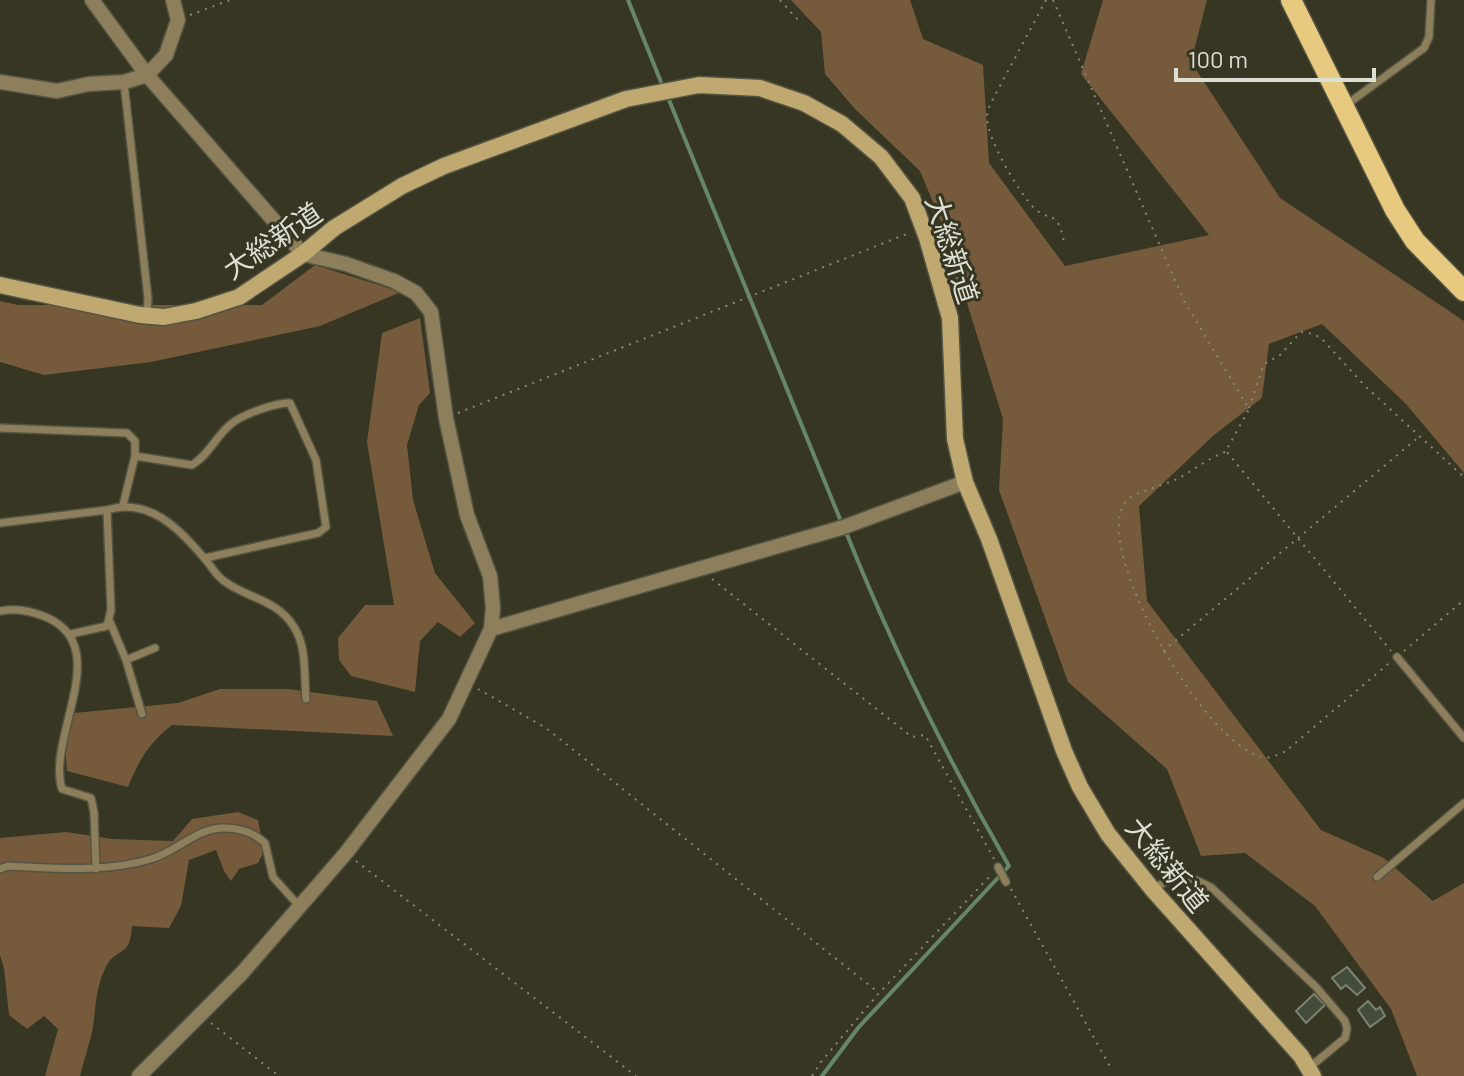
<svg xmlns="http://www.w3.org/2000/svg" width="1464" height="1076" font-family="Barlow,'Noto Sans JP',sans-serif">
	<rect width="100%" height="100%" fill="#363623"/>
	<path fill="#755a3c" d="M791,0h119l13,39 60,26 6,98 76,103 144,-31 -128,-161 22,-74h104l-16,62 89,136 184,123v152l-58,-69 -84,-80 -53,20 -7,54 -48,37 -75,71 8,95 174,229 63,28 49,43 31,-18v193h-47l-26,-67 -76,-103 -70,-53 -44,3 -34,-87 -99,-87 -69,-192 4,-71 -59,-190 -24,-58 -65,-62 -30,-35 -4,-42z
		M315,265l86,27 -81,34 -169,36 -107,13 -44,-13v-61l18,4h244z
		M420,318l10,75 -11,12 -12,40 6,55 22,73 40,50 -15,14 -22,-15 -18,19 -5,51 -64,-16 -12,-16 -1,-22 27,-33h29l-27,-163 15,-109z
		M220,689h68l89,12 16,35 -221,-11c-23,18 -33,35 -44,62l-61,-16 -3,-35 10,-23 104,-10z
		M238,812l20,8 6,31 -6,12 -19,6 -8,12 -7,-10 -8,-21 -27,10 -8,46 -12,22 -37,-2c-2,33 -14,20 -25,39 -11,19 -11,41 -14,62 -3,16 -9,33 -13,49h-35l13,-47 -14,-13 -17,13 -18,-14 -5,-47 -4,-13v-117l66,-6 46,7 61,2 19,-22z"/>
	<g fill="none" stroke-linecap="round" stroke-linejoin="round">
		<path stroke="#668669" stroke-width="4" d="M628,0l35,87
			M667,95l175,429
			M822,1076l36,-48 151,-162c-62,-108 -117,-219 -163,-334"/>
	</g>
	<path fill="#434c39" stroke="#79836f" stroke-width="2" d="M1347,967l18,21 -8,7 -11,-10 -5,4 -9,-11z
		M1314,994l11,11 -19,18 -10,-12z
		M1368,1001l8,9 4,-3 5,9 -15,11 -12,-17z"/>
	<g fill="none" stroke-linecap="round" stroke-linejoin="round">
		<defs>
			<path id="lane" d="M124,83l24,215 -1,17
				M1346,105l78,-57 5,-11 2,-37
				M0,428l127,5 8,8v15l-12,49
				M135,456l57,9c17,-10 24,-29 39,-41 10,-9 46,-22 59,-21l26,57 10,67 -8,6 -113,25
				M0,523l107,-13c41,-13 72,18 97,48 7,7 12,18 20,23 24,18 53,18 70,46 13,20 10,49 12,72
				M0,611c18,-3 31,0 48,7 66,30 -2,120 14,171l29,9 3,14 2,57
				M110,622l16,38 16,54
				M71,634l36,-8 4,-16 -4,-100
				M1397,657l67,81
				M126,660l29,-12
				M998,867l8,15
				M0,869l8,-3c48,2 96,7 143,-7 25,-7 47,-32 74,-31 14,0 29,5 40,15l8,34 27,30
				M1377,877l87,-74
				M1154,889c21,-16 37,-14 58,-1l104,99 29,34 2,8 -2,9 -35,29"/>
			<path id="street" d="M92,0l55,75 156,179 43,10 48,17 22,12 15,19 15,106 21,97 23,61 3,32 -2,21 -42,90 -103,134 -104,120 -103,103
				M0,82l57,9 32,-7 35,-2 23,-7 19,-20 12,-35 -5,-20
				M491,629l353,-102 121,-45"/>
			<path id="secondary" d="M0,285l140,30 24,2 32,-6 43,-14 64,-43 31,-26 68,-42 42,-20 182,-67 73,-14 61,3 44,15 38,21 39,33 31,41 15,40 23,80 5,121 10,43 24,57 75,212 16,36 28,47 45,56 148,166 12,20"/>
			<path id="primary" d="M1291,0l104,210 20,31 49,50"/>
		</defs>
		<use href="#lane" stroke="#545443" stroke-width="10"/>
		<use href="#street" stroke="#545443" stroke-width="17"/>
		<use href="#secondary" stroke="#545443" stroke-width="19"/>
		<use href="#primary" stroke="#545443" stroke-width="23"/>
		<path stroke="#878878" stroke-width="2" stroke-dasharray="2 6" stroke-linecap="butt" d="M780,0l19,21
			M1046,0l-53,99c-3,6 -6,11 -6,18 0,22 31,74 46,90 17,17 24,0 31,35
			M1053,0l131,301 65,108 -23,42 165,200
			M190,15l40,-15
			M933,210l18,38 9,47
			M1249,408l15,-44 16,-9 21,-23 13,2 8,5 43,47 99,91
			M458,413l451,-180
			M1225,452c-17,6 -32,19 -48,27 -9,4 -20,7 -29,11 -9,3 -21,6 -25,16 -27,51 83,239 139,251 8,2 17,-3 24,-6l102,-87
			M712,579l200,158 13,-2 69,124
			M1163,651l257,-215
			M1404,651l60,-51
			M478,689l68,39 333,265
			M356,861l280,215
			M1011,889l101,181
			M211,1023l68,53
			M812,1076l9,-14 58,-69 113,-119"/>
		<use href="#lane" stroke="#8e7f5c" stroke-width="7"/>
		<use href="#street" stroke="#8e7f5c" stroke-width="14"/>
		<use href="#secondary" stroke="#c0a970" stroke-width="16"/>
		<use href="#primary" stroke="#e7c97f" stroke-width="20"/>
	</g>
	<g text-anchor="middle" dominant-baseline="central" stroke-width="6" stroke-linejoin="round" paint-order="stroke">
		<g font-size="28" fill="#dedfd3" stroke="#363623">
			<text transform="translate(272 240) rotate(-34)">大総新道</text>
			<text transform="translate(953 249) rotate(72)">大総新道</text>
			<text transform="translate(1168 864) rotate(51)">大総新道</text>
		</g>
	</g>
	<path d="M1176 68v12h198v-12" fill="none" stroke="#dedfd3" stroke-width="4"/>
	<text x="1188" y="68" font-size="24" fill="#dedfd3" stroke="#363623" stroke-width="6" paint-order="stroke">100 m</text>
</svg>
